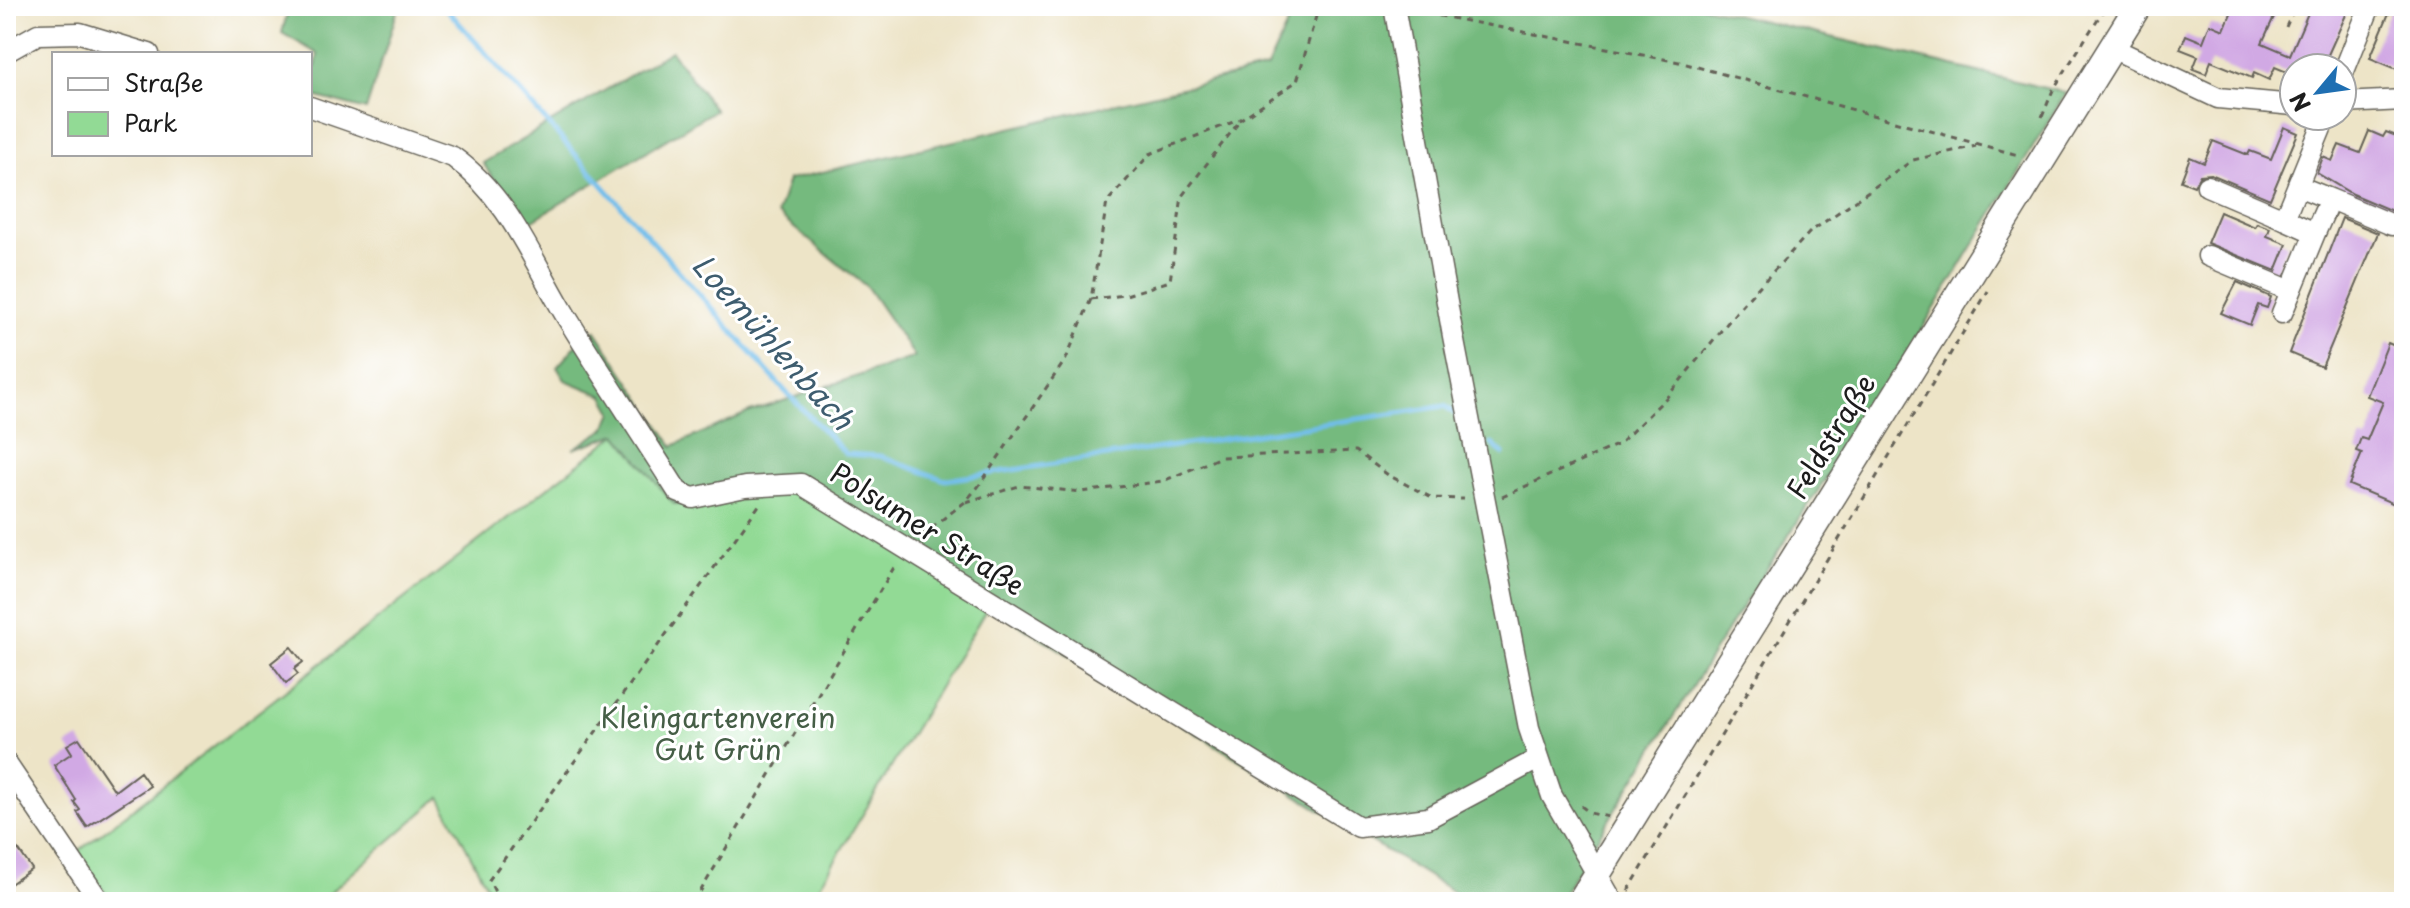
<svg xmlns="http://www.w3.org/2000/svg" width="2410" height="908" font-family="'Playpen Sans',sans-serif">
	<rect width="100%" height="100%" fill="#fff"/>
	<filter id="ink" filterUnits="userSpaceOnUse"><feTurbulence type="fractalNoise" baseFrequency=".0125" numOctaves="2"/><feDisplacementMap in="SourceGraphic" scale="16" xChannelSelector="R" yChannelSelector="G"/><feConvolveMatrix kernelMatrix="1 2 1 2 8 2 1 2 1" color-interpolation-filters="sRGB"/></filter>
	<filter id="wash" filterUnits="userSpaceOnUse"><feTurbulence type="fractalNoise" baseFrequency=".006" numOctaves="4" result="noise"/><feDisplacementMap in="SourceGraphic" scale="32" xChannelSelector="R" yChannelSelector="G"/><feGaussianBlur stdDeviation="1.8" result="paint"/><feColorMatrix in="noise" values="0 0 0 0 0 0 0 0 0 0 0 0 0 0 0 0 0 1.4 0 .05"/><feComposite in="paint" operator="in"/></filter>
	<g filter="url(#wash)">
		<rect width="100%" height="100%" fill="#ede4c7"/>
		<path fill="#92da95" stroke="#577b58" stroke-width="2" d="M617,434l57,70 114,-12 31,9 170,104 -179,297h-315l-55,-105 -121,105h-207l-36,-49z"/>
		<path fill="#75ba7e" stroke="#486b4d" stroke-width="2" d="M289,6h110l-33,104 -56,-15v-26l6,-3 2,-12 -36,-21z
			M1296,6h405l365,87 -161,264 -172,264 -175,281h-88l-651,-401 -31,-9 -87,12h-27l-57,-70 -44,15 32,-20 8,-17 -9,-16 -39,-16 -8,-13 22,-25 16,-12 78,116 74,-33 168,-56 -48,-70 -90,-73 11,-34 479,-112z
			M671,51l44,59 -190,115 -42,-62z"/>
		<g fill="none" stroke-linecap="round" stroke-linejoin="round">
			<path stroke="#71beeb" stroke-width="5" d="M444,6l341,385 61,63 34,2 65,24 500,-74 13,10
				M1492,444l11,10"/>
		</g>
		<g id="blocks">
			<path fill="#d1a9e4" d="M2234,6h45l-17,37 28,12 21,-49h39l-28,62h-28v7l-19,-8 -6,13 -15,-7 -2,5 -41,-17 -5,13 -13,-5 5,-13 -18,-7 6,-14 17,7 7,-18 14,6z
				M2392,6h12v66l-34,-14z
				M2284,127l14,6 -28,66 -59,-25 -11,1 -6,11 -13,-5 9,-24 14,6 9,-22 35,14 2,-4 21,8z
				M2369,131l14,6 3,-5 18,7v82l-7,-8 -45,-19 -35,-21 6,-16 9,4 7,-16 21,8z
				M2220,212l35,15 2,-4 13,5 -3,8 20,8 -11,27 -69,-28z
				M2342,218l36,15 -56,134 -33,-14z
				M2237,282l34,15 -4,11 -9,-3 -8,20 -29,-12z
				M2388,343l16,7v158l-55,-23 13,-32 -6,-2 5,-13 6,2 16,-38 -16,-6z
				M291,647l12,15 -9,7 4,5 -12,9 -15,-20z
				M79,738l36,53 25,-19 10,14 -63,41 -10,-15 3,-2 -6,-8 2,-2 -22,-35 18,-12 -5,-8z
				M18,849l14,20 -26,18v-30z"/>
		</g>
	</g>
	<g filter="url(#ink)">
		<use href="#blocks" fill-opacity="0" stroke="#656258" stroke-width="2"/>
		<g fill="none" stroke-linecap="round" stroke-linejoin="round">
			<defs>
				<path id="minor" d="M1394,6l59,330 76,392 23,68 61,106
					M2112,48l106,50 76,7
					M6,52l32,-18 42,-1 69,21
					M2342,76l28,-70
					M2342,103l62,-3
					M310,107l143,50c58,42 80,106 116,164 35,57 73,114 109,171l15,6 52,-11 56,-3 558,343 69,-9 110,-59
					M2207,186l77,33
					M2298,186l32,13 -15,34 -31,-14 42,-103
					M2330,199l62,26
					M2208,256l83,35
					M2282,313l33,-80
					M6,763l94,139"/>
				<path id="major" d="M1580,902l558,-896"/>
			</defs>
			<use href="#minor" stroke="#656258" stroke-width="23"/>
			<use href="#major" stroke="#656258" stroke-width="29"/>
			<path stroke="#656258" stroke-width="3" stroke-dasharray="6 6" stroke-linecap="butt" d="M1415,11l264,51 339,93
				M2286,27l9,-21
				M2042,117l11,-27 53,-84
				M1091,299l35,-4 44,-14 12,-85 57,-74
				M1502,497l117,-53 48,-47 75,-92 68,-73 103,-72 63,-14
				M966,502l53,-16 63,6 81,-11 58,-24 135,-6 32,24 44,23 32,1
				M922,535l43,-33 13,-15 88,-128 25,-60 16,-97 43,-48 91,-35 56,-38 22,-75
				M1581,806l9,7 19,4
				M1628,891l360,-600
				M500,902l-11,-22 271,-376
				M694,902l202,-338"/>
			<use href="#minor" stroke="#fff" stroke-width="20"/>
			<use href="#major" stroke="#fff" stroke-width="26"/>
		</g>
	</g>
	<g text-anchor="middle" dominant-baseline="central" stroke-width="6" stroke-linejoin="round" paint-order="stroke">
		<g font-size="28" fill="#1c1c1c" stroke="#fff">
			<text transform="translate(1830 436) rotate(-58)">Feldstraße</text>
			<text transform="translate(928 528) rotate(32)">Polsumer Straße</text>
		</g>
		<g font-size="28" fill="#455e46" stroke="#fff">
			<text x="718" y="716">Kleingartenverein<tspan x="718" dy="32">Gut Grün</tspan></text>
		</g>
		<g font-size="30" font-style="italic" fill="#3e5d6f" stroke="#fff">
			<text transform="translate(774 341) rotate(48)">Loemühlenbach</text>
		</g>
	</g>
	<rect width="2410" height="908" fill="none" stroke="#fff" stroke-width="32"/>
	<rect x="52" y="52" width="260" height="104" fill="#ffffff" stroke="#a4a4a4" stroke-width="2"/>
	<rect x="68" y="78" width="40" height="12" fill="#ffffff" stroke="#a4a4a4" stroke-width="2"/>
	<text x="124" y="92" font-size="24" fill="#1c1c1c">Straße</text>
	<rect x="68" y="112" width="40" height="24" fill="#92da95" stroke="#a4a4a4" stroke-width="2"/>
	<text x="124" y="132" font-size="24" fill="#1c1c1c">Park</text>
	<g transform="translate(2318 92) rotate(241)"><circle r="38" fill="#ffffff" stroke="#a4a4a4" stroke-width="2"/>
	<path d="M0-6L14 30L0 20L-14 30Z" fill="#1f6fb2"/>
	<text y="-12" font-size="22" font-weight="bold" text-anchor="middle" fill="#1c1c1c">N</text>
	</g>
</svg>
